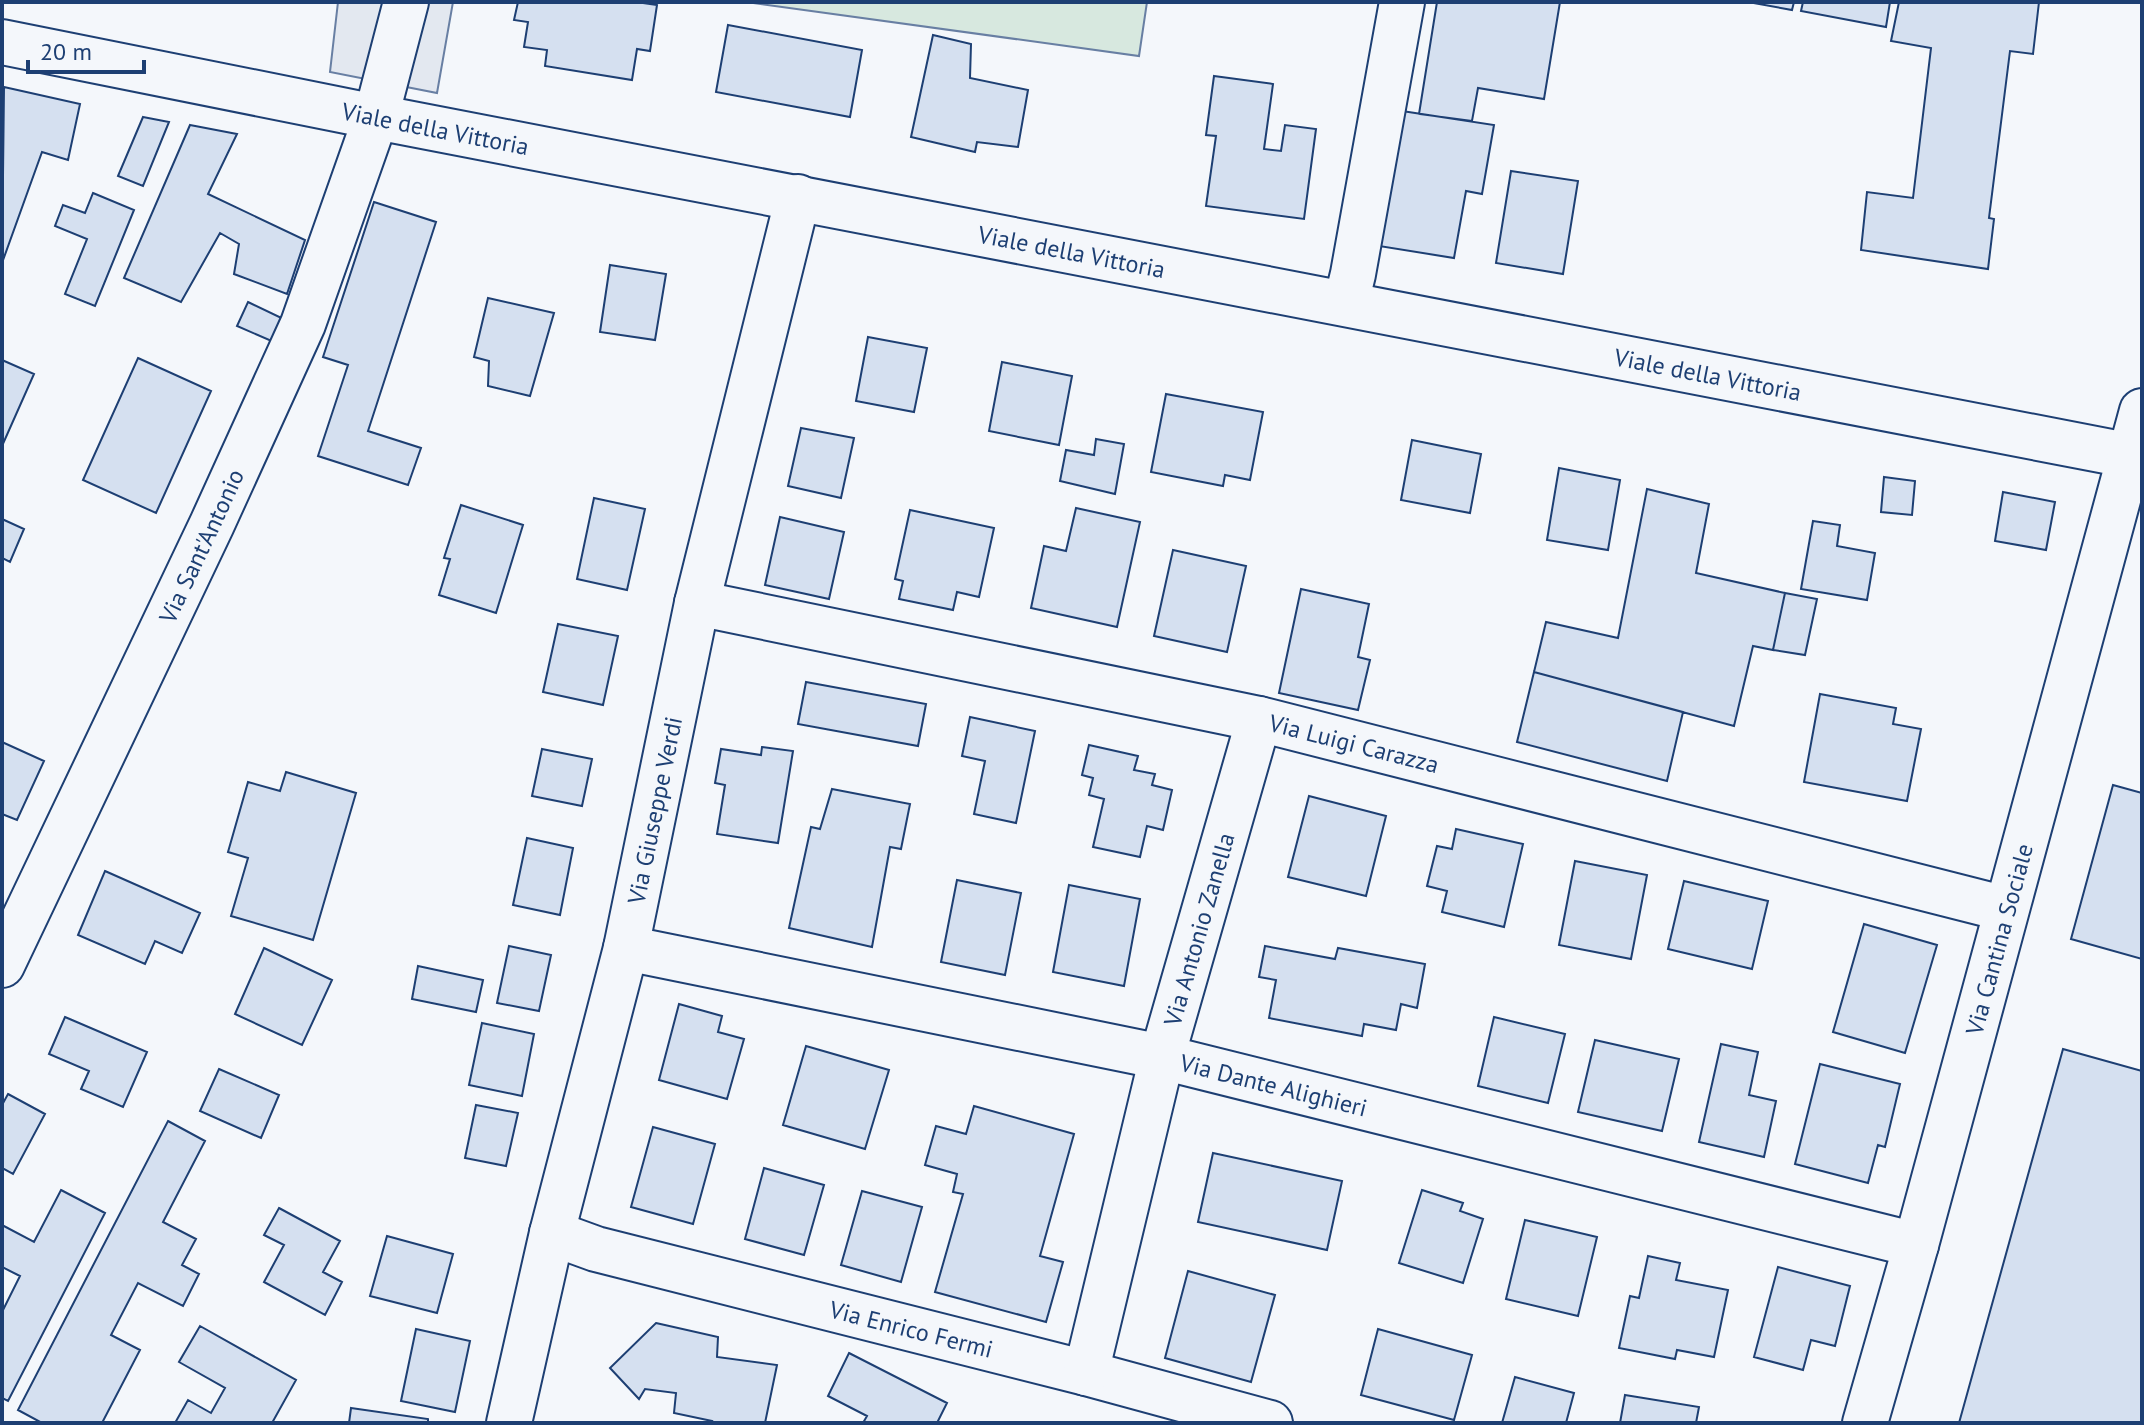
<svg xmlns="http://www.w3.org/2000/svg" width="2144" height="1425" font-family="'PT Sans',sans-serif">
	<rect width="100%" height="100%" fill="#f4f7fb"/>
	<path fill="#d7e8df" stroke="#687fa3" stroke-width="2" d="M746,2h401l-8,54z"/>
	<path fill="#e3e8f0" stroke="#687fa3" stroke-width="2" d="M338,2h115l-16,91 -107,-21z"/>
	<path fill="#d5e0f0" stroke="#1d3f73" stroke-width="2" d="M518,2h118l21,3 -7,46 -13,-2 -5,31 -87,-14 2,-16 -23,-3 4,-25 -14,-2z
		M1437,2h123l-16,97 -66,-11 -6,33 -53,-7z
		M1748,2h46l-2,8z
		M1803,2h87l-4,25 -85,-16z
		M1899,2h140l-6,52 -23,-3 -21,167 5,1 -6,50 -127,-19 6,-58 46,6 18,-150 -40,-7z
		M728,25l134,25 -12,67 -134,-25z
		M933,35l38,9 -1,34 58,12 -10,57 -41,-5 -2,10 -64,-15z
		M1214,76l59,8 -9,65 17,2 4,-26 31,4 -12,90 -98,-13 10,-70 -10,-1z
		M4,87l76,17 -12,56 -26,-8 -40,111z
		M1402,111l92,14 -12,69 -16,-3 -12,67 -75,-12z
		M143,117l26,5 -26,64 -25,-10z
		M190,125l47,9 -29,60 97,46 -18,54 -53,-20 5,-30 -19,-11 -39,69 -57,-24z
		M1511,171l67,10 -15,93 -67,-11z
		M93,193l41,17 -39,96 -30,-12 22,-55 -32,-13 8,-21 22,8z
		M374,202l62,20 -68,209 53,17 -13,37 -90,-29 30,-91 -25,-8z
		M610,265l56,9 -11,66 -55,-8z
		M488,298l66,15 -24,83 -42,-10 1,-25 -15,-4z
		M248,302l46,22 -11,22 -46,-20z
		M868,337l59,11 -13,64 -58,-11z
		M138,358l73,33 -55,122 -73,-33z
		M2,360l32,14 -32,72z
		M1002,362l70,14 -13,69 -70,-14z
		M1166,394l97,18 -13,68 -25,-5 -2,11 -72,-14z
		M801,428l53,10 -13,60 -53,-12z
		M1096,439l28,5 -9,50 -55,-13 6,-31 28,5z
		M1412,440l69,14 -11,59 -69,-13z
		M1559,468l61,12 -12,70 -61,-10z
		M1884,477l31,4 -3,34 -31,-3z
		M1647,489l62,15 -13,69 89,20 -12,57 -20,-4 -19,80 -200,-54 12,-50 72,16z
		M2003,492l52,10 -9,48 -51,-9z
		M594,498l51,11 -18,81 -50,-11z
		M461,505l62,20 -27,88 -57,-18 11,-36 -6,-1z
		M1076,508l64,14 -23,105 -86,-19 13,-62 22,5z
		M910,510l84,18 -15,69 -22,-5 -4,18 -54,-11 4,-18 -8,-2z
		M780,517l64,15 -15,67 -64,-14z
		M2,519l22,10 -14,33 -8,-4z
		M1813,521l27,4 -3,21 38,7 -8,47 -66,-11z
		M1173,550l73,16 -19,86 -73,-16z
		M1301,589l68,15 -11,53 12,3 -12,50 -79,-17z
		M1785,593l32,6 -12,56 -32,-5z
		M558,624l60,12 -15,69 -60,-13z
		M1534,672l149,40 -16,69 -150,-39z
		M806,682l120,22 -8,42 -120,-22z
		M1820,694l76,14 -3,16 28,5 -14,72 -103,-19z
		M970,717l65,14 -19,92 -42,-9 11,-53 -23,-5z
		M2,742l42,19 -27,59 -15,-6z
		M1089,745l49,11 -4,14 21,4 -3,11 20,5 -9,40 -16,-4 -7,31 -47,-10 11,-48 -15,-4 4,-17 -11,-3z
		M762,747l31,4 -15,92 -61,-9 8,-49 -10,-2 6,-34 40,6z
		M542,749l50,10 -10,47 -50,-10z
		M286,772l70,21 -43,147 -82,-24 17,-58 -20,-6 20,-70 32,9z
		M2113,785l29,8v166l-71,-20z
		M832,789l78,15 -9,45 -11,-2 -18,100 -83,-19 22,-101 9,2z
		M1309,796l77,20 -20,80 -78,-19z
		M1456,829l67,15 -19,83 -62,-15 5,-21 -20,-5 10,-40 15,3z
		M527,838l46,10 -13,67 -47,-10z
		M1575,861l72,14 -16,84 -72,-14z
		M105,871l95,42 -18,40 -27,-12 -10,23 -67,-29z
		M957,880l64,13 -16,82 -64,-13z
		M1684,881l84,20 -16,68 -84,-20z
		M1069,885l71,14 -16,87 -71,-14z
		M1864,924l73,21 -32,108 -72,-21z
		M509,946l42,9 -12,56 -42,-8z
		M1265,946l70,13 3,-11 87,16 -8,44 -16,-4 -5,26 -32,-6 -2,12 -93,-18 7,-38 -17,-3z
		M264,948l68,32 -30,65 -67,-31z
		M418,966l65,14 -7,32 -64,-13z
		M679,1004l43,12 -4,16 26,7 -17,60 -68,-19z
		M65,1017l82,35 -24,55 -42,-18 8,-18 -40,-17z
		M1494,1017l71,17 -17,69 -70,-17z
		M482,1023l52,11 -12,62 -53,-11z
		M1595,1040l84,19 -17,72 -84,-19z
		M1721,1044l37,8 -9,43 27,6 -12,56 -65,-15z
		M806,1046l83,24 -24,79 -82,-24z
		M2063,1049l79,22v352h-183z
		M1820,1064l80,20 -15,63 -7,-2 -10,38 -73,-19z
		M219,1069l60,26 -18,43 -61,-27z
		M8,1094l37,20 -32,60 -11,-6v-63z
		M476,1105l42,8 -12,53 -41,-8z
		M974,1106l100,28 -34,122 23,6 -17,60 -111,-30 28,-98 -10,-2 4,-18 -32,-9 11,-39 30,8z
		M168,1121l37,20 -42,81 33,17 -14,26 17,9 -16,32 -45,-23 -27,52 29,15 -38,73h-60l-24,-13z
		M653,1127l62,17 -22,80 -62,-17z
		M1213,1153l129,28 -15,69 -129,-28z
		M764,1168l60,17 -20,70 -59,-16z
		M61,1190l44,23 -97,188 -6,-3v-86l18,-36 -18,-9v-42l32,17z
		M1422,1190l41,13 -3,8 23,8 -20,64 -64,-20z
		M862,1191l60,16 -21,75 -60,-17z
		M279,1208l61,33 -17,31 19,10 -17,33 -61,-33 20,-37 -20,-10z
		M1525,1220l72,17 -19,79 -72,-17z
		M387,1236l66,18 -16,59 -67,-17z
		M1648,1256l32,7 -4,17 52,10 -14,67 -37,-7 -2,9 -56,-11 11,-52 9,2z
		M1778,1267l72,19 -15,60 -24,-6 -8,30 -49,-13z
		M1188,1271l87,24 -24,87 -86,-24z
		M656,1323l62,14 -1,20 60,8 -12,58h-54l1,-2 -38,-8 2,-20 -31,-4 -6,10 -29,-31z
		M200,1326l96,54 -24,43h-97l13,-23 23,13 14,-25 -46,-26z
		M416,1329l54,12 -15,71 -54,-11z
		M1378,1329l94,26 -18,65 -93,-25z
		M849,1353l98,50 -10,20h-74l4,-7 -39,-20z
		M1515,1377l59,16 -8,30h-64z
		M1625,1395l74,12 -3,16h-76z
		M351,1408l77,11v4h-79z"/>
	<g fill="none" stroke-linecap="round" stroke-linejoin="round">
		<defs>
			<g id="minor">
				<path id="s1" d="M2,42l374,75 1766,341"/>
				<path d="M1346,303l7,-29 49,-272"/>
				<path id="s2" d="M697,603l562,116 747,190"/>
				<path id="s3" d="M626,948l536,109 754,188"/>
				<path id="s4" d="M2,965l210,-441 91,-200 73,-207 30,-115"/>
				<path id="s5" d="M552,1233l44,16 490,124 184,50"/>
				<path id="s6" d="M1086,1373l76,-316 97,-338"/>
				<path id="s7" d="M509,1423l43,-190 74,-285 71,-345 101,-406"/>
				<path id="s8" d="M1865,1423l51,-178 226,-834"/>
			</g>
		</defs>
		<use href="#minor" stroke="#1d3f73" stroke-width="48"/>
		<use href="#minor" stroke="#f4f7fb" stroke-width="44"/>
	</g>
	<g text-anchor="middle" dominant-baseline="central" stroke-width="6" stroke-linejoin="round" paint-order="stroke">
		<g font-size="24" fill="#1d3f73" stroke="#f4f7fb">
			<text stroke="none"><textPath href="#s1" startOffset="442">Viale della Vittoria</textPath></text>
			<text stroke="none"><textPath href="#s1" startOffset="1090">Viale della Vittoria</textPath></text>
			<text stroke="none"><textPath href="#s1" startOffset="1738">Viale della Vittoria</textPath></text>
			<text stroke="none"><textPath href="#s4" startOffset="464">Via Sant'Antonio</textPath></text>
			<text stroke="none"><textPath href="#s2" startOffset="672">Via Luigi Carazza</textPath></text>
			<text stroke="none"><textPath href="#s7" startOffset="630">Via Giuseppe Verdi</textPath></text>
			<text stroke="none"><textPath href="#s6" startOffset="458">Via Antonio Zanella</textPath></text>
			<text stroke="none"><textPath href="#s8" startOffset="502">Via Cantina Sociale</textPath></text>
			<text stroke="none"><textPath href="#s3" startOffset="662">Via Dante Alighieri</textPath></text>
			<text stroke="none"><textPath href="#s5" startOffset="372">Via Enrico Fermi</textPath></text>
		</g>
	</g>
	<rect width="2144" height="1425" fill="none" stroke="#1d3f73" stroke-width="8"/>
	<path d="M28 60v12h116v-12" fill="none" stroke="#1d3f73" stroke-width="4"/>
	<text x="40" y="60" font-size="24" fill="#1d3f73" stroke="#f4f7fb" stroke-width="6" paint-order="stroke">20 m</text>
</svg>
